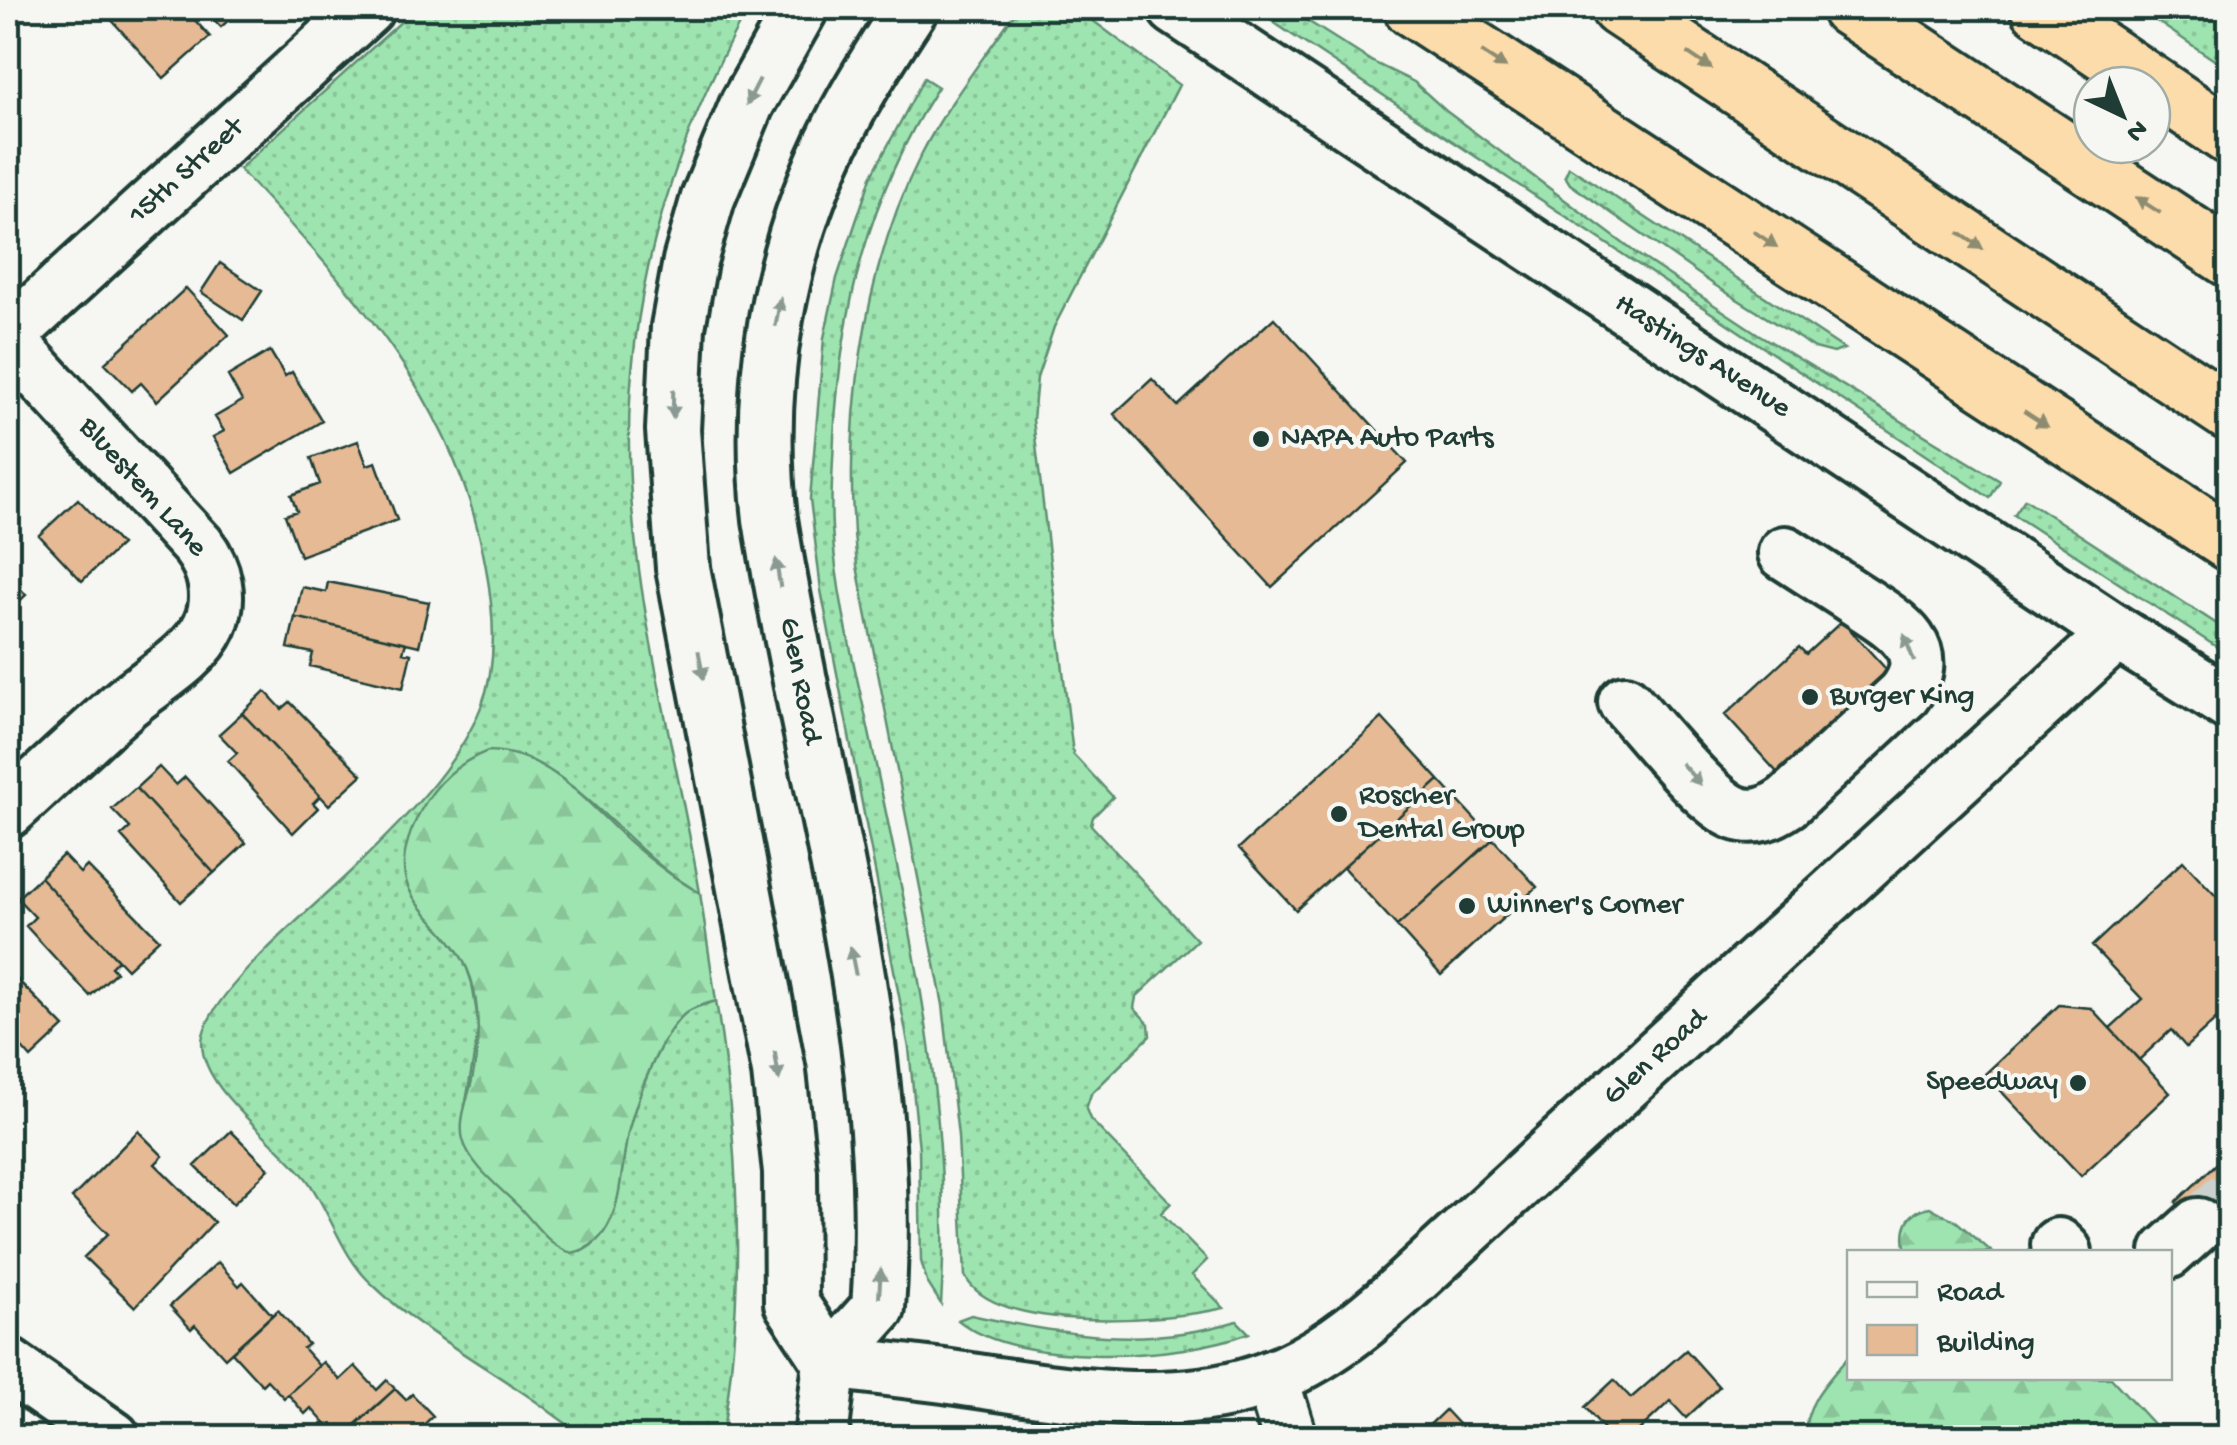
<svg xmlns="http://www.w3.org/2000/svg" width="2237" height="1445" font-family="'Gochi Hand',sans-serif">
	<defs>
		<pattern id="grass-dots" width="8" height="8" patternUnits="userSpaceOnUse" patternTransform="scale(2.5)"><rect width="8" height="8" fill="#9ee4b0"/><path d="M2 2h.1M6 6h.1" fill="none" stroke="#88c498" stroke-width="1.8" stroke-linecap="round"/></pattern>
		<pattern id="forest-firs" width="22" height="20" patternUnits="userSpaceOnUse" patternTransform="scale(2.5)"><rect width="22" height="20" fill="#9ee4b0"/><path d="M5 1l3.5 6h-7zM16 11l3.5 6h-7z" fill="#88c498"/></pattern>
		<pattern id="park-crowns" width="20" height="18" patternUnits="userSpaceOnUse" patternTransform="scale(2.5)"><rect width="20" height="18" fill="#9ee4b0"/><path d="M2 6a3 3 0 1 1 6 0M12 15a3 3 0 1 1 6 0" fill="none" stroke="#88c498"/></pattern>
	</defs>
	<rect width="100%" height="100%" fill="#f6f6f2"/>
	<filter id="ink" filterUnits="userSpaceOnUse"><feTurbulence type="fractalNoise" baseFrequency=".01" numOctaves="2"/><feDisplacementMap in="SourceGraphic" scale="20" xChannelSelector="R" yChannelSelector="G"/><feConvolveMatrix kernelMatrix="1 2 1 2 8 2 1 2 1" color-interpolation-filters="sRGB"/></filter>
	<g filter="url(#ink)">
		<path fill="url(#grass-dots)" stroke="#5e9072" stroke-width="2.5" d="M416,8h332c-80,143 -127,308 -118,473 8,139 47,275 70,412 -66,-36 -108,-107 -178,-137l-106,145 34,39 15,22 7,21 7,44 -17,98 6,26 85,92 29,8c42,-20 37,-80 46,-119 8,-31 33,-101 59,-120 8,-6 19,-8 29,-11 24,146 30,290 6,436 -32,0 -65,0 -97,0 -10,0 -26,3 -35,0 -14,-4 -39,-25 -52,-34 -54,-38 -117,-72 -165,-118 -32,-29 -41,-70 -65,-104 -27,-38 -116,-96 -105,-146 11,-47 110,-127 147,-163 48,-47 106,-101 131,-165 17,-44 13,-94 5,-139 -29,-168 -135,-279 -247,-399z
			M1018,8h58l103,77 -125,242 -17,51 -4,42 40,334 40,43 -20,20 -2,8 106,115 -61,57 -2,11 15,16 1,12 -59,58 -5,15 4,10 81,84 -10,10 46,47 -15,15 32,33c-55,13 -231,27 -259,-32l-7,-140 -15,-131 -86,-439c-15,-134 3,-290 64,-411 27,-53 64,-98 97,-147z
			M1252,8h35l84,53 43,21 32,29 194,145 118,78 242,147 -10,17z
			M2136,8h93v62l-83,-56z
			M924,78l14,9c-70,110 -97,221 -104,350 -1,31 -4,61 -2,91 5,75 26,150 41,223 38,182 81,366 68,553l-14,-22 -6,-21 -2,-112 -10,-101 -88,-458 -11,-91 14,-161 13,-60 34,-101z
			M1569,167l23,15 252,167 -10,4 -19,-5 -102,-64 -143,-100 -5,-8z
			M2025,499l204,133v23l-215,-140z
			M971,1315c91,20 174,34 266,6l12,12c-70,27 -231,36 -291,-13z"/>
		<path fill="url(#forest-firs)" stroke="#5e9072" stroke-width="2.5" d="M488,751c59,1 96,48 136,86 24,21 49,41 76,56l16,108c-10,3 -21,5 -29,11 -26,19 -50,86 -58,117 -11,41 -3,113 -57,124 -21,-5 -36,-28 -51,-44 -18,-19 -50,-42 -58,-69 -5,-20 5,-41 9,-60 7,-31 8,-59 2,-90 -18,-83 -107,-79 -53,-180 15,-27 38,-48 67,-59z
			M1930,1207l27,15 35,30h-86c-5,-22 -1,-40 24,-45z
			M1849,1356l1,22h261l54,59h-360c-1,-34 24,-57 44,-81z"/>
		<path fill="url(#park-crowns)" stroke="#5e9072" stroke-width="2.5" d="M947,1432l79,5h-106z"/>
		<path fill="#e5ba95" stroke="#1f3d34" stroke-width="2.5" d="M118,8h66l26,29 -46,41 -56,-62z
			M203,8h39l-21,19z
			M220,263l42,28 -19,29 -42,-28z
			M186,288l43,47 -72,66 -16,-18 -9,8 -27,-28z
			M1274,318l133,145 -135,124 -158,-173 38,-35 26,27z
			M270,351l15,25 7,-4 30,49 -88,52 -21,-36 11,-6 -9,-14 27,-16 -14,-25z
			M358,441l9,24 9,-3 21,58 -97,36 -15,-41 12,-4 -6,-16 29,-11 -9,-26z
			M78,499l43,46 -39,36 -43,-46z
			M8,575l18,20 -18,17z
			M328,582l101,20 -10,44 -124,-29 7,-30 24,5z
			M295,617l111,26 -3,9 8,2 -8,34 -93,-22 3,-13 -25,-5z
			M1842,621l53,58 -111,101 -59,-65 74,-68 7,7z
			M265,691l17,18 8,-7 72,73 -33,30 -87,-92z
			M242,713l78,83 -7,7 5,5 -25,25 -65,-72 9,-8 -18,-19z
			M1382,718l57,62 -143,130 -57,-62z
			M159,767l17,18 9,-8 61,66 -32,30 -78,-85z
			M1439,780l54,59 -96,87 -54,-59z
			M136,788l78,85 -33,29 -60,-66 9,-8 -18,-19z
			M1493,839l44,48 -96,88 -44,-49z
			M63,855l17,18 7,-7 72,73 -32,30 -87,-92z
			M2183,861l47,50v96l-44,40 -15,-17 -32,30 -29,-32 32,-29 -50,-53z
			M40,877l78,83 -7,7 5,5 -26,24 -64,-70 9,-9 -18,-19z
			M8,970l56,57 -33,31 -23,-26z
			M2059,1005l32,3 79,85 -89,83 -96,-102z
			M8,1032l14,16 -7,7 5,5 -12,12z
			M138,1131l25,25 -8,8 59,58 -79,85 -51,-50 24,-23 -36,-36z
			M231,1131l38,38 -36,35 -38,-38z
			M2230,1151v67l-21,19 -33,-35z
			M218,1262l21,24 4,-4 29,33 -47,43 -30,-33 -4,4 -21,-23z
			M278,1310l30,34 -5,4 16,18 -35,32 -17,-18 -5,5 -30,-33z
			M1686,1350l33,37 -33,31 -16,-17 -35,33 3,4h-26l-27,-31 29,-27 17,18z
			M323,1362l17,18 15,-14 22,24 10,-10 8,9 -53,49h-4l-27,-30 -6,6 -17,-20z
			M395,1389l11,11 6,-6 21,22 -17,16 5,6h-69l-5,-6z
			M1445,1410l26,28h-55z"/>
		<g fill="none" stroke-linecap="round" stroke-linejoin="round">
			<path stroke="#cbd1cc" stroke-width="52" stroke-dasharray="52 26" stroke-linecap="butt" d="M2198,1225l32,-30"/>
			<defs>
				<path id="minor" d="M801,8l-54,96 -39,94 -18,63 -12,66 -5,103 10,138 96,504 11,100 1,131 39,59c38,5 76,9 114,14 97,14 216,38 311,7 59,-18 108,-58 153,-99l709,-651
					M1175,8l942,625 113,71
					M8,336l359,-328
					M8,340l190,206c17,22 24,52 12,79 -15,33 -57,55 -84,78 -40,35 -79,72 -118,108
					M1625,702c24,26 81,100 111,111 19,7 35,0 51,-11l117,-108c38,-49 -20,-76 -54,-99 -22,-14 -43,-28 -65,-42
					M2058,1245l7,7
					M2168,1252l30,-27
					M8,1365l105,73
					M1271,1377l19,61
					M821,1438l9,-76 48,-54c20,-265 -67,-528 -108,-789 -15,-134 8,-272 70,-393 21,-41 46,-80 71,-118"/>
				<path id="highway" d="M1412,8l818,535
					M1619,8l611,405
					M1849,8l381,251
					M2039,8l191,129"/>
			</defs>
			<use href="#minor" stroke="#1f3d34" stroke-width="60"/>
			<use href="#highway" stroke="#1f3d34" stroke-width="62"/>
			<use href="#minor" stroke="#f6f6f2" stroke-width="52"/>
			<use href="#highway" stroke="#fddcac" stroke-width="55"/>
		</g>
		<defs><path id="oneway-solid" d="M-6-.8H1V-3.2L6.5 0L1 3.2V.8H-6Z" transform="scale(2.5)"/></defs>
		<g fill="#8e8c70">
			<use href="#oneway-solid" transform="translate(1494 60) rotate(33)"/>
			<use href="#oneway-solid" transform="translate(1700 61) rotate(34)"/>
			<use href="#oneway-solid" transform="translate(2148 205) rotate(-147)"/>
			<use href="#oneway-solid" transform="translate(1765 239) rotate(34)"/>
			<use href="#oneway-solid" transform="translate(1971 241) rotate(34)"/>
			<use href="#oneway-solid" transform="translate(2036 419) rotate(33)"/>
		</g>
		<g fill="#8a9a93">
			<use href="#oneway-solid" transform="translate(753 92) rotate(117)"/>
			<use href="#oneway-solid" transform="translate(778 312) rotate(-80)"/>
			<use href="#oneway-solid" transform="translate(673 404) rotate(91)"/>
			<use href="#oneway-solid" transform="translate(778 573) rotate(-99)"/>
			<use href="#oneway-solid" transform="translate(1909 648) rotate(-111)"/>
			<use href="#oneway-solid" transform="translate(701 665) rotate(80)"/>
			<use href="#oneway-solid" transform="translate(1691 774) rotate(48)"/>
			<use href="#oneway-solid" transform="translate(853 961) rotate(-101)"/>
			<use href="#oneway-solid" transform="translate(777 1066) rotate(81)"/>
			<use href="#oneway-solid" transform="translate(880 1283) rotate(-86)"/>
		</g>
	</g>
	<g fill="#1f3d34" stroke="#f6f6f2" stroke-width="4">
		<circle cx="1261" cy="439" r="10"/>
		<circle cx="1810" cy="697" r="10"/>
		<circle cx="1339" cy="814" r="10"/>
		<circle cx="1467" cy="906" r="10"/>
		<circle cx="2078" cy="1083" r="10"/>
	</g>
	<g text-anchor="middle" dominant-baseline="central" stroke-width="8" stroke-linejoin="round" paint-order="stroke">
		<g font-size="30" fill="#1f3d34" stroke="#f6f6f2">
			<text transform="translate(187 172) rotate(-42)">15th Street</text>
			<text transform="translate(1702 357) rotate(33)">Hastings Avenue</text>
			<text transform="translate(142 488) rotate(48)">Bluestem Lane</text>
			<text transform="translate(799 681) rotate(79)">Glen Road</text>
			<text transform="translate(1656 1058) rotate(-42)">Glen Road</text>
		</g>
		<g font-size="30" fill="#1f3d34" stroke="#f6f6f2" text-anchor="start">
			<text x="1281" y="439">NAPA Auto Parts</text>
			<text x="1830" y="697">Burger King</text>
			<text x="1359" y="797">Roscher<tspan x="1359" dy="34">Dental Group</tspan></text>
			<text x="1487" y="906">Winner's Corner</text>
			<text x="2058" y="1083" text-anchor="end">Speedway</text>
		</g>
	</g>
	<rect width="2237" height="1445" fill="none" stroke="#f6f6f2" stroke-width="40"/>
	<rect x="20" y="20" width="2197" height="1405" fill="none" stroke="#1f3d34" stroke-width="4" filter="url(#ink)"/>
	<rect x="1847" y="1250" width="325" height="130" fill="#f6f6f2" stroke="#a0aca6" stroke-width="2.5"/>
	<rect x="1867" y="1282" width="50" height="15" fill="#f6f6f2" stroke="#a0aca6" stroke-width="2.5"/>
	<text x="1937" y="1300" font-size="30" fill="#1f3d34">Road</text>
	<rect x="1867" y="1325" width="50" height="30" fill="#e5ba95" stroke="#a0aca6" stroke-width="2.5"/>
	<text x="1937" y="1350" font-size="30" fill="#1f3d34">Building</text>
	<g transform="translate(2122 115) rotate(137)"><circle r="48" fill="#f6f6f2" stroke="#a0aca6" stroke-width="2.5"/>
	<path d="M0-8L18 38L0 25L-18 38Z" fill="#1f3d34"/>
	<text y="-15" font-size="28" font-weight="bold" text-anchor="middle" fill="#1f3d34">N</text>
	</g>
</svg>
